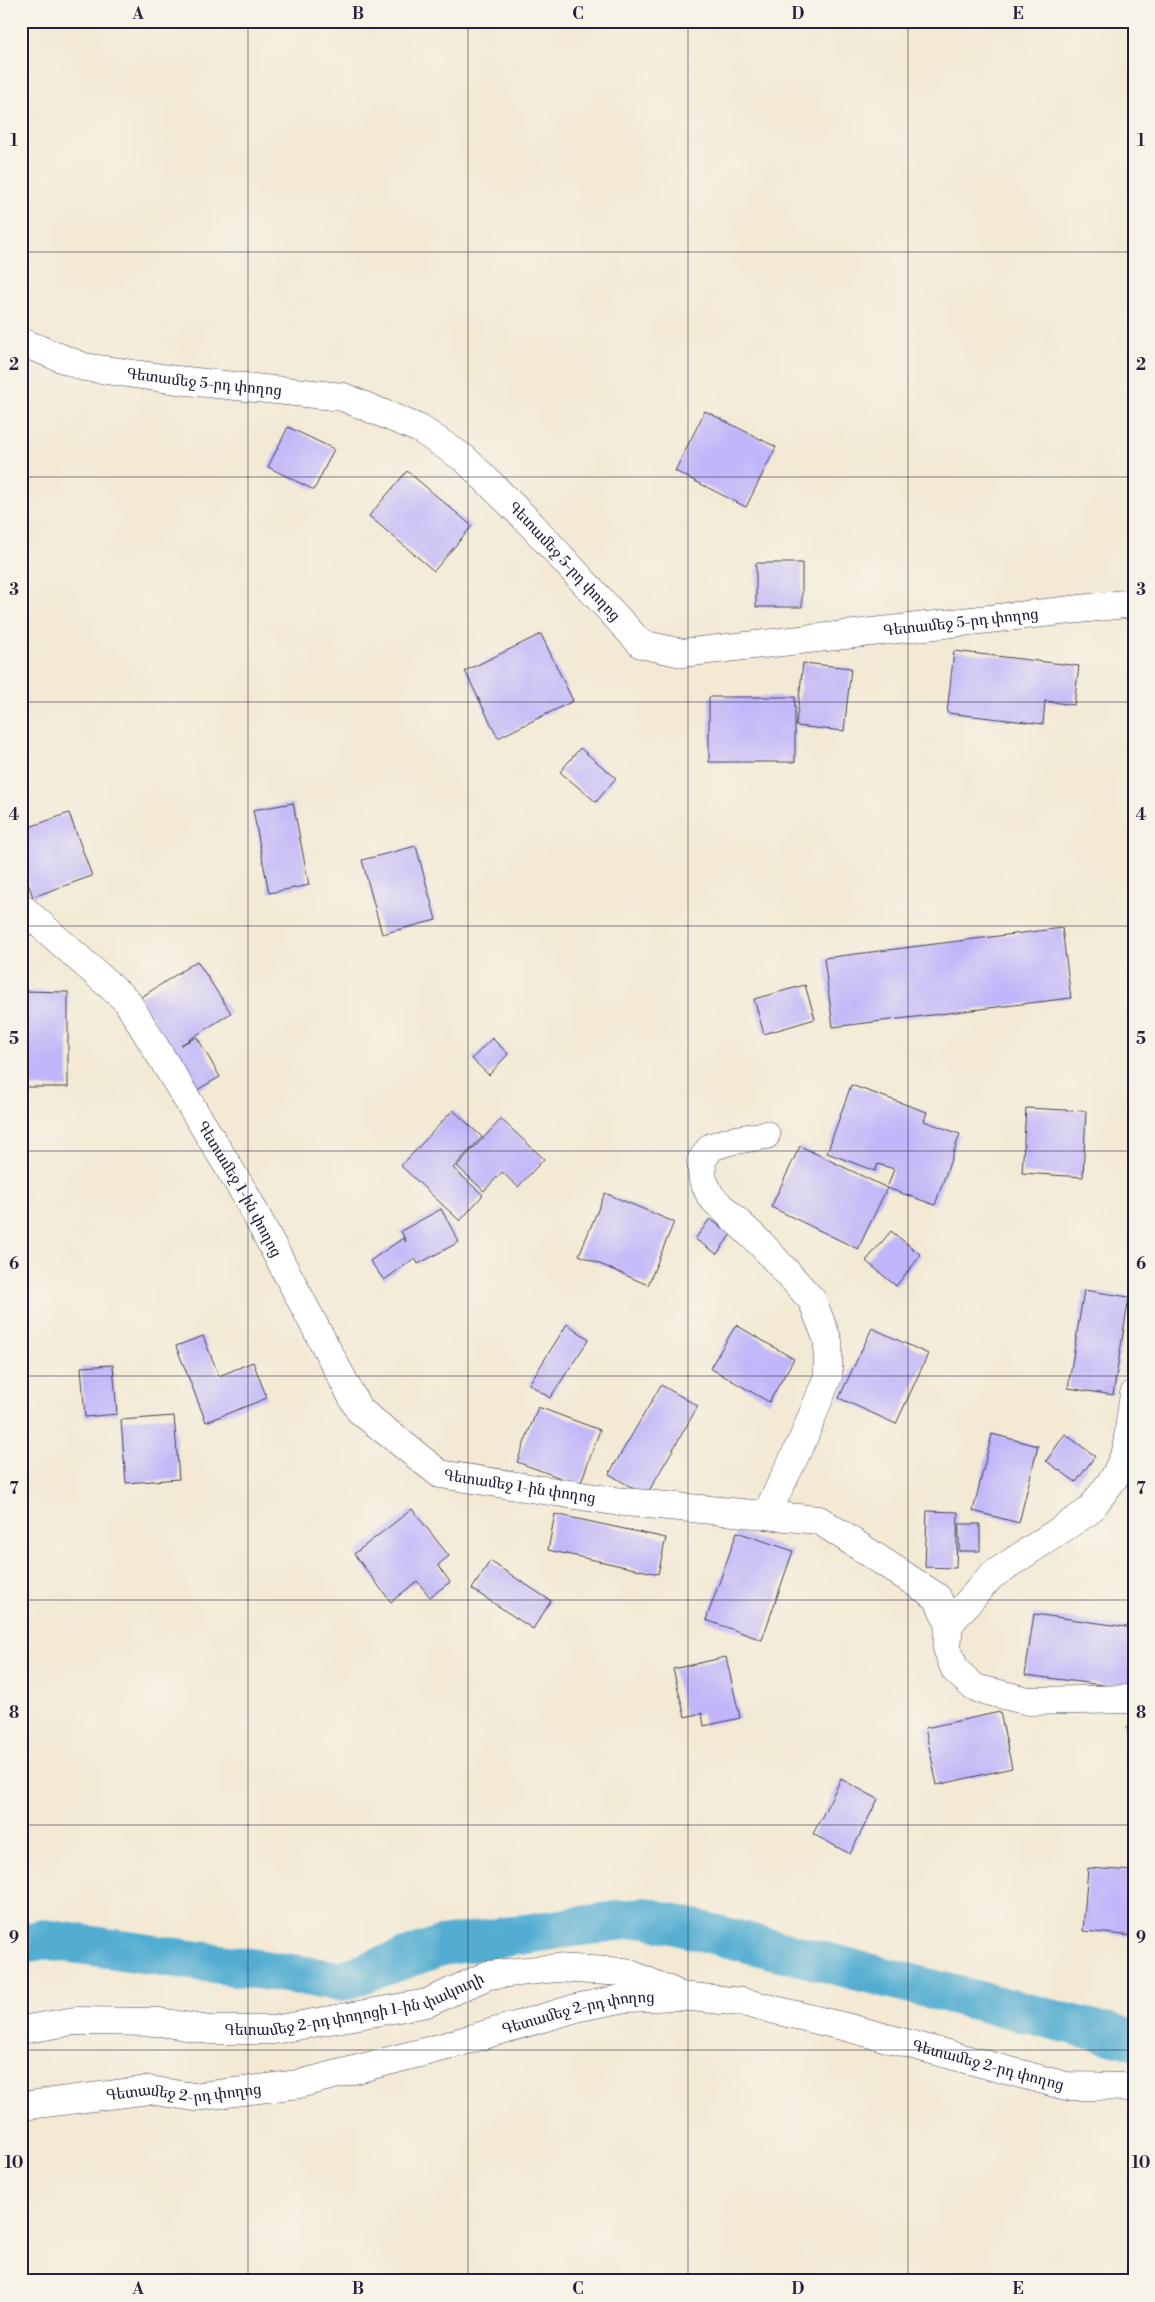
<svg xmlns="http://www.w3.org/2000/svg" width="1155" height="2302" font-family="'Libre Bodoni','Noto Serif Armenian',serif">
	<rect width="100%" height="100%" fill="#f7f3e8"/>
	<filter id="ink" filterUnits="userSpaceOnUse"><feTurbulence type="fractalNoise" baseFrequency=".02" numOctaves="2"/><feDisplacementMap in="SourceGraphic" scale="10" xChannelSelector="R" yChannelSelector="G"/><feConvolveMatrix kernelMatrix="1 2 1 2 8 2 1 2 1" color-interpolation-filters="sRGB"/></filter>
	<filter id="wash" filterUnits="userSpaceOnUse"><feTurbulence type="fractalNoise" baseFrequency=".0096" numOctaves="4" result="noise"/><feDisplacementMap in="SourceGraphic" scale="20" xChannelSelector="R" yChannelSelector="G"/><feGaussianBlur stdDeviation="1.12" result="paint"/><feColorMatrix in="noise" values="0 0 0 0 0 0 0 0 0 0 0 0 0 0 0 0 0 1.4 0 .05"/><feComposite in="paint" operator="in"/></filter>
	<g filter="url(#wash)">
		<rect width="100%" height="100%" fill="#f3e9d4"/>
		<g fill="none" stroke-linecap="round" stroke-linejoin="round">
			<path stroke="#53add1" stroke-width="40" d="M21,1945l22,-6 298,42 100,-35 204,-29 489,123"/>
		</g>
		<g id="blocks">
			<path fill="#c0b6f9" d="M705,411l71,36 -30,60 -71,-36z
				M288,427l46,22 -20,41 -46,-23z
				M407,471l65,55 -38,45 -65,-55z
				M756,563h46v44h-46z
				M541,634l32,67 -75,37 -33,-67z
				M954,651l125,15 -5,39 -29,-4 -2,23 -96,-11z
				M803,663l48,5 -7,63 -48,-5z
				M709,697h86v65h-86z
				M580,748l36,30 -20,24 -36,-30z
				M293,803l16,82 -40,8 -16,-83z
				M69,813l23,63 -59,21 -12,-33v-34z
				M416,846l20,74 -54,14 -20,-74z
				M1062,928l9,70 -238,29 -9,-69z
				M197,961l34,52 -50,32 16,-8 23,40 -23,13 -57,-92z
				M805,985l10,34 -51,15 -10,-35z
				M21,991l47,1v95h-47z
				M492,1038l16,16 -19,21 -17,-16z
				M851,1085l76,27 -3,9 36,13 -25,71 -48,-17 -29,61 -87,-42 29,-61 87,42 7,-19 -16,-5 -3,7 -48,-18z
				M1026,1108l60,3 -3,66 -61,-4z
				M453,1110l29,27 -29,31 30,27 -23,26 -59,-55z
				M501,1119l43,40 -26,28 -16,-15 -18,19 -27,-25z
				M605,1193l69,29 -26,63 -69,-30z
				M441,1209l18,33 -41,22 -3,-6 -31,22 -14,-19 33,-23 3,4 -5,-11z
				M710,1219l21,15 -14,20 -22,-15z
				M891,1231l30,24 -25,31 -30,-25z
				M1084,1290l45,7 -16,98 -45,-7z
				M567,1324l22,15 -39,59 -21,-14z
				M736,1325l58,34 -25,43 -59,-34z
				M872,1328l56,26 -32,70 -57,-26z
				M203,1336l16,40 34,-14 14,36 -61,24 -30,-76z
				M113,1365l4,49 -32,3 -4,-50z
				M661,1385l37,21 -52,90 -37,-22z
				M538,1407l62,23 -20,55 -63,-23z
				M174,1416l5,63 -53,4 -5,-63z
				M992,1434l46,12 -19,77 -46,-12z
				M1065,1434l30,22 -19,26 -30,-21z
				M412,1509l37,47 -11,9 12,17 -20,15 -13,-16 -26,21 -37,-48z
				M927,1511l31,1 -2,56 -31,-1z
				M555,1514l111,24 -8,36 -110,-24z
				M959,1524h21v27h-21z
				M737,1532l56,19 -31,89 -56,-20z
				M490,1561l61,40 -18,28 -61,-40z
				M1034,1614l100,14v61l-109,-14z
				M726,1657l14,61 -36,8 -2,-13 -17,4 -12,-48z
				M1000,1712l12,56 -75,17 -12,-57z
				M1134,1726v27h-1l-6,-25z
				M841,1779l37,20 -28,55 -37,-20z
				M1088,1868l46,3v65l-51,-5z"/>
		</g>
	</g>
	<g filter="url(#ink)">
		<use href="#blocks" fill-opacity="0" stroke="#414052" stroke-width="1"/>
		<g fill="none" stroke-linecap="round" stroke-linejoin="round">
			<defs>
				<g id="minor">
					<path id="s1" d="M21,342l63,25 93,13 166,17 77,32 45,30 63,62 113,123 41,9 452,-50"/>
					<path id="s2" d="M21,907l106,94 118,193 114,216 81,64 174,27 205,19 118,77 12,27 -2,24 8,22 20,18 53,13 106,-2"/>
					<path d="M766,1135l-36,6 -19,6 -10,14 2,19 8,17 51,48 50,55 16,41v35l-25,63 -37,76"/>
					<path d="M949,1624l42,-48 98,-65 25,-33 12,-26 8,-58"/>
					<path id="s3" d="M21,2030l54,-9 85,1 50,8h63l154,-27 61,-28 68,-7 69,4 48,20"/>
					<path id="s4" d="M21,2106l128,-16 45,7 105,-13 144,-37 137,-40 46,-9 55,-2 61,6 104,25 220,59 68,1"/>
				</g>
			</defs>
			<use href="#minor" stroke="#414052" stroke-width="29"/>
			<use href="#minor" stroke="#fff" stroke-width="28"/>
		</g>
	</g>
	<path fill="none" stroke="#22223b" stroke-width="1" stroke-opacity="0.55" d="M248,21v2260M468,21v2260M688,21v2260M908,21v2260M21,252h1113M21,477h1113M21,702h1113M21,926h1113M21,1151h1113M21,1376h1113M21,1600h1113M21,1825h1113M21,2050h1113"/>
	<g text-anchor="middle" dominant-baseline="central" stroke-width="4" stroke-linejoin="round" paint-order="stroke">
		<g font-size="15" fill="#22223b" stroke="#f7f3e8">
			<text stroke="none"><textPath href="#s1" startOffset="189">Գետամեջ 5-րդ փողոց</textPath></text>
			<text stroke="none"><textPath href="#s1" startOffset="609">Գետամեջ 5-րդ փողոց</textPath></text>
			<text stroke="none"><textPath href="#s1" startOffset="1044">Գետամեջ 5-րդ փողոց</textPath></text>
			<text stroke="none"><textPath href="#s2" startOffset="361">Գետամեջ 1-ին փողոց</textPath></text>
			<text stroke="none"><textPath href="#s2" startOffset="796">Գետամեջ 1-ին փողոց</textPath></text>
			<text stroke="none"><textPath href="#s3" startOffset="338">Գետամեջ 2-րդ փողոցի 1-ին փակուղի</textPath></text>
			<text stroke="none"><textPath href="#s4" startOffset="569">Գետամեջ 2-րդ փողոց</textPath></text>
			<text stroke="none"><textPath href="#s4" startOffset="989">Գետամեջ 2-րդ փողոց</textPath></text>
			<text stroke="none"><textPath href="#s4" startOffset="164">Գետամեջ 2-րդ փողոց</textPath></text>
		</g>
	</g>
	<rect width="1155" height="2302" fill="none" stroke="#f7f3e8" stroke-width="55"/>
	<rect x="28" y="28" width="1100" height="2246" fill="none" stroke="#22223b" stroke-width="2"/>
	<g font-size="16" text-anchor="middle" font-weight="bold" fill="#22223b">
		<text x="138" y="19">A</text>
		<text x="358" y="19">B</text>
		<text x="578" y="19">C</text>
		<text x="798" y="19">D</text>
		<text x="1018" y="19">E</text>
		<text x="14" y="146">1</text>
		<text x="1141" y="146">1</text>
		<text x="14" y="370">2</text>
		<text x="1141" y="370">2</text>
		<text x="14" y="595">3</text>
		<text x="1141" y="595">3</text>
		<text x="14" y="820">4</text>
		<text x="1141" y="820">4</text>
		<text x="14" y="1044">5</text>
		<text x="1141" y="1044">5</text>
		<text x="14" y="1269">6</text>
		<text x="1141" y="1269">6</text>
		<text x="14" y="1494">7</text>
		<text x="1141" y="1494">7</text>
		<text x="14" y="1718">8</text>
		<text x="1141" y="1718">8</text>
		<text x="14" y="1943">9</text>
		<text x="1141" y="1943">9</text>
		<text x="14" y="2168">10</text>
		<text x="1141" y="2168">10</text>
		<text x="138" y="2294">A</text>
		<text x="358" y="2294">B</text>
		<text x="578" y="2294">C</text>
		<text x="798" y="2294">D</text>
		<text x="1018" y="2294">E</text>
	</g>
</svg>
